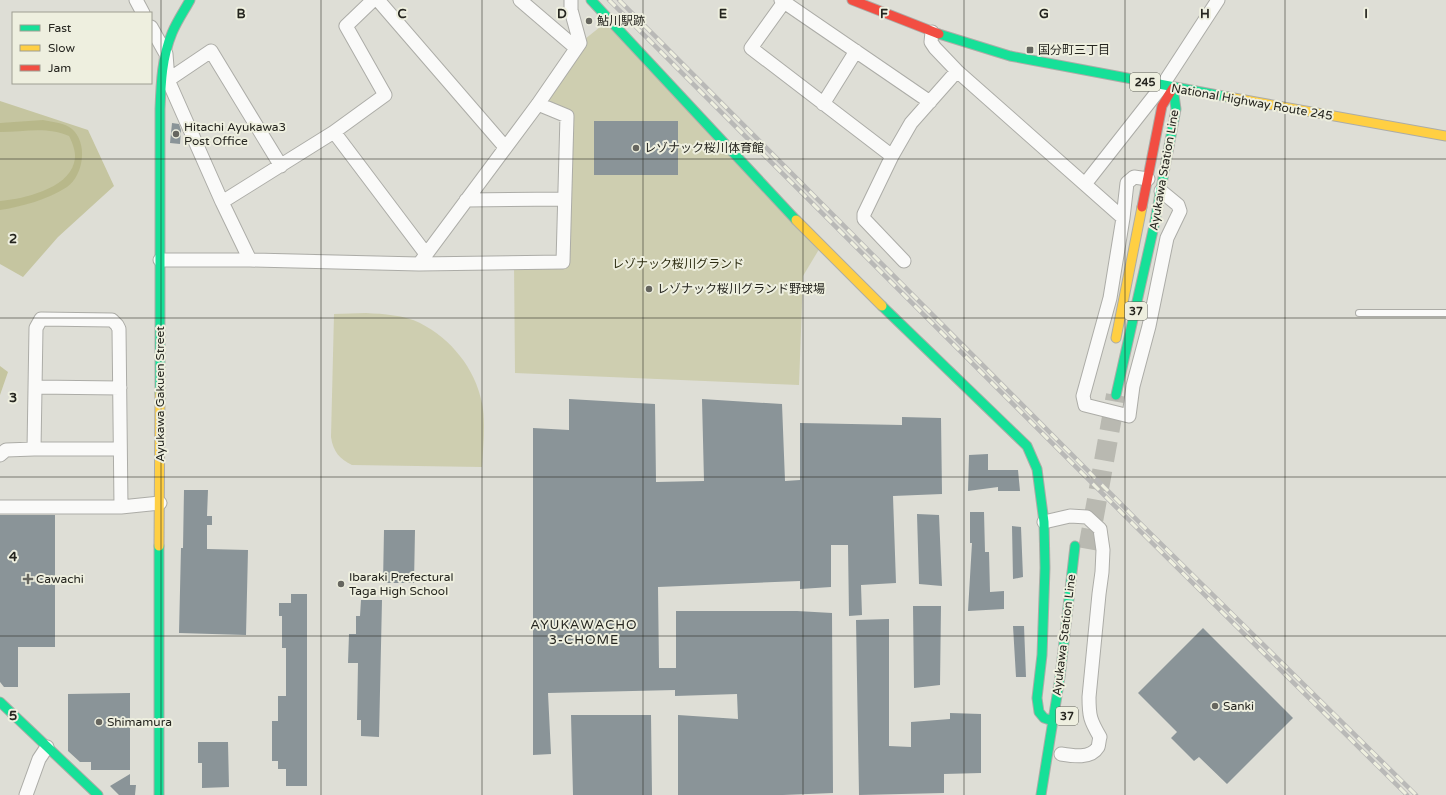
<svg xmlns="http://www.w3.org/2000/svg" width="1446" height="795" font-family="'Varela Round','Noto Sans JP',sans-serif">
	<rect width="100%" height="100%" fill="#deded6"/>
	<path fill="#ceceb0" d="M610,19l211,227 -18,30 -4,109 -284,-12 -1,-110 49,-1 4,-146 -29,-12 42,-61z
		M366,313c18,1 38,2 54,10 31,16 55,45 62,80 4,20 1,43 0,64l-130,-2c-12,-6 -19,-13 -21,-28l3,-123z"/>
	<path fill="#c5c5a0" d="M0,101l88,29 26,56 -56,51 -35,40 -23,-13z
		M0,366l8,6 -8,23z"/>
	<path fill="#b8b88a" d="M43,120c10,2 22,3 29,9 16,14 12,46 -5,58 -18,12 -46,20 -67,23v-9c23,-2 67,-12 74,-38 3,-9 -1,-19 -5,-27 -22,-10 -45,-4 -69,-4v-9z"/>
	<path fill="#8a9498" d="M594,121h84v54h-84z
		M172,123l7,1 2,6 -1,14 -10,-1z
		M569,399l86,5 1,78 48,-1 -2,-82 80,5 3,77 15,-1v-57l102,2v-8l39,1 1,76 -49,2 3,87 -35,2 1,30 -13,1 -1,-71h-17v42l-31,2v-8l-142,6 1,81h17v-57h121l35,2 1,180 -50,2h-105v-80l60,4 -1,-25 -62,2v-6l-127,3 3,61 -18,1v-327l36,2z
		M988,454v16h30l2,21h-22v-4l-30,4 1,-36z
		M184,490h24l-1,26h5v9h-5v24l41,1 -2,85 -67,-2 2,-85h2z
		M970,512h14l1,40h4l1,40 14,-1v18l-36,2 4,-68h-2z
		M917,514l22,1 3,71 -23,-2z
		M0,515h55v132h-37v40h-14l-4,-5z
		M1012,526l9,1 2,50 -10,2z
		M384,530h31l-1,53h-31z
		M291,594h16v192h-21v-17h-8v-8h-6v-40h6v-25h8v-48h-4v-32h-3v-13h12z
		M361,600h21l-3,137 -18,-1v-16h-4l1,-57h-10l1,-29h7v-18h4z
		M913,606h28l-1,79 -26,3z
		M889,619v127l22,1v-25l39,-3v-6l31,1v59l-37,1v19l-85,2 -3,-175z
		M1013,626h11l2,51h-10z
		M1203,628l90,90 -66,66 -28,-27 -5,4 -23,-23 6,-6 -39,-39z
		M130,693v77h-39v-8h-11l-12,-11v-57z
		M571,715h80l1,80h-79z
		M198,742h30l1,45 -27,1v-25h-4z
		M130,774v11h6l-1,10h-16l-9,-9z"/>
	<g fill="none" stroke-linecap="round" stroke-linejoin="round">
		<path stroke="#b9b9b1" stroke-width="20" stroke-dasharray="20 10" stroke-linecap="butt" d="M1088,549l28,-154"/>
		<defs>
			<path id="lane" d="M1359,313h87"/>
			<path id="street" d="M136,0l7,13
				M378,0l127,147
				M520,0l56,48
				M781,0l149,102
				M784,2l-33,46 141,108
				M151,27l15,27 2,26 54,122 28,58
				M932,32l-1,10 4,6 22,23 166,147
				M168,80l43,-29 70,115
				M823,104l33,-53
				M334,132l51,-37 -39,-69 27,-26
				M1148,179l-14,-2 -7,6 -4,35 -13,80 -27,98 2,9 44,11 4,-30 16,-60 18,-88 13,-27 -2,-6 -17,-14
				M1085,184l77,-98 56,-86
				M466,200l98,-1
				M222,202l112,-70 92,122
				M160,260h90l169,4 144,-2 4,-146 -29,-12
				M904,261l-40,-42v-5l28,-58 19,-33 46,-52
				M419,264l119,-160 42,-61 -9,-33v-10
				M35,387l85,1
				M34,449h86
				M0,455l6,-5 28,-1 2,-121 5,-9 71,1 5,5 2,4 2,178
				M0,507h121l39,-4
				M1044,522l26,-6 17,1 13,12 3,21 -1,22 -3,22 -10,103c0,19 1,23 11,40 -1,3 -1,7 -2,10 -7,12 -25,9 -37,7
				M26,795l13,-36 8,-12"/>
			<path id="fast" d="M591,0l205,220
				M939,34l71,22 218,41
				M882,306l145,140 10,23 7,53 1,46 -3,87 -5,43 2,14 5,6 9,3
				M160,393v-284c1,-26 2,-52 12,-76 5,-12 12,-22 18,-33
				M1116,395l38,-169 22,-117 -3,-21
				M0,702l98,93
				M159,795v-249
				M1041,795l19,-118 15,-131"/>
			<path id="slow" d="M1228,97l218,39
				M796,220l86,86
				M1116,338l26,-131
				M159,546l1,-153"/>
			<path id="jam" d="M852,0l87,34
				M1142,207l20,-101 11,-18"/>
		</defs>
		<use href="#lane" stroke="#acaca7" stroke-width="8"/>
		<use href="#street" stroke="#acaca7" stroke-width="15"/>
		<use href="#fast" stroke="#acaca7" stroke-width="11"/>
		<use href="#slow" stroke="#acaca7" stroke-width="11"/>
		<use href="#jam" stroke="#acaca7" stroke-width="11"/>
		<use href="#lane" stroke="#fafaf9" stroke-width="6"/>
		<use href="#street" stroke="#fafaf9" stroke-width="13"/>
		<use href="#fast" stroke="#16e098" stroke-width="9"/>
		<use href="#slow" stroke="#ffcf43" stroke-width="9"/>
		<use href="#jam" stroke="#f24e42" stroke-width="9"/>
		<defs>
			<path id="rail" d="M609,0l527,527 271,268
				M619,0l521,523 276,272"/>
		</defs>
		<use href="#rail" stroke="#b9b9b7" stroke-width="4.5"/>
		<use href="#rail" stroke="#eeefdf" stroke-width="3" stroke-dasharray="9" stroke-linecap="butt"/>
	</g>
	<path fill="none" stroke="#25251f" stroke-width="1" stroke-opacity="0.55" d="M161,0v795M321,0v795M482,0v795M643,0v795M803,0v795M964,0v795M1125,0v795M1285,0v795M0,159h1446M0,318h1446M0,477h1446M0,636h1446"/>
	<g fill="#66665f" stroke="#eeefdf" stroke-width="1.5">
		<circle cx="589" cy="21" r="4"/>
		<rect x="1026" y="46" width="8" height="8" rx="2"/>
		<circle cx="176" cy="134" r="4"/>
		<circle cx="636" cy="148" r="4"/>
		<circle cx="649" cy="289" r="4"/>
		<path d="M26 573h4v4h4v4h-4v4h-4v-4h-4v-4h4z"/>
		<circle cx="341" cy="584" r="4"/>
		<circle cx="1215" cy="706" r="4"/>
		<circle cx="99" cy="722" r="4"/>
	</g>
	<g text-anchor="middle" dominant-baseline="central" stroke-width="4" stroke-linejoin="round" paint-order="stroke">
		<g fill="#eeefdf" stroke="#616259" stroke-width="1">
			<rect x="1130" y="73" width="30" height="18" rx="3"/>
			<rect x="1125" y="302" width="22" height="18" rx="3"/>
			<rect x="1056" y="707" width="22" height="18" rx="3"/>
		</g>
		<g font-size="11" font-weight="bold" fill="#25251f">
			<text x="1145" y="82">245</text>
			<text x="1136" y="311">37</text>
			<text x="1067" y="716">37</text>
		</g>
		<g font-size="12" fill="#25251f" stroke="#eeefdf" text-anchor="start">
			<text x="597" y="21">鮎川駅跡</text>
			<text x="1038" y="50">国分町三丁目</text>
			<text x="184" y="127">Hitachi Ayukawa3<tspan x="184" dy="14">Post Office</tspan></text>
			<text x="644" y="148">レゾナック桜川体育館</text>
			<text x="657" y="289">レゾナック桜川グランド野球場</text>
			<text x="349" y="577">Ibaraki Prefectural<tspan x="349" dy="14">Taga High School</tspan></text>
			<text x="36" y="579">Cawachi</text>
			<text x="1223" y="706">Sanki</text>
			<text x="107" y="722">Shimamura</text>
		</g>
		<g font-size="12" fill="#25251f" stroke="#eeefdf">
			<text transform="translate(1252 102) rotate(10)">National Highway Route 245</text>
			<text transform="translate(1164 170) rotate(-80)">Ayukawa Station Line</text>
			<text transform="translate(160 394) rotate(-90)">Ayukawa Gakuen Street</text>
			<text transform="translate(1064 635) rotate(-83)">Ayukawa Station Line</text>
		</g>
		<g font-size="12" fill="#2c2c10" stroke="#eeefdf">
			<text x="678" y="264">レゾナック桜川グランド</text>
		</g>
		<g font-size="13" letter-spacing="1" fill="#25251f" stroke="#eeefdf">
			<text x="584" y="625">AYUKAWACHO<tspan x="584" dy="15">3-CHOME</tspan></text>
		</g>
	</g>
	<g font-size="13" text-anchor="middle" font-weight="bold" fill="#25251f" stroke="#eeefdf" stroke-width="4" stroke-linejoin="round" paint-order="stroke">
		<text x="241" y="18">B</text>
		<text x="402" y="18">C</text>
		<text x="562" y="18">D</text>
		<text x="723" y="18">E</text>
		<text x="884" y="18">F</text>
		<text x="1044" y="18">G</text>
		<text x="1205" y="18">H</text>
		<text x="1366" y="18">I</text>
		<text x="13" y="243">2</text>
		<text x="13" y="402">3</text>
		<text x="13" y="561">4</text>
		<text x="13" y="720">5</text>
	</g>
	<rect x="12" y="12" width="140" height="72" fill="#eeefdf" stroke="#9e9e92"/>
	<rect x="20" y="25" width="20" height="6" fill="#16e098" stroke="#9e9e92"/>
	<text x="48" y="32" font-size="12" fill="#25251f">Fast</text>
	<rect x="20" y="45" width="20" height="6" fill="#ffcf43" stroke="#9e9e92"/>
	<text x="48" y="52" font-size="12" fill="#25251f">Slow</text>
	<rect x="20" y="65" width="20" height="6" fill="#f24e42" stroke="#9e9e92"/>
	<text x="48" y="72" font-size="12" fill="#25251f">Jam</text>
</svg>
